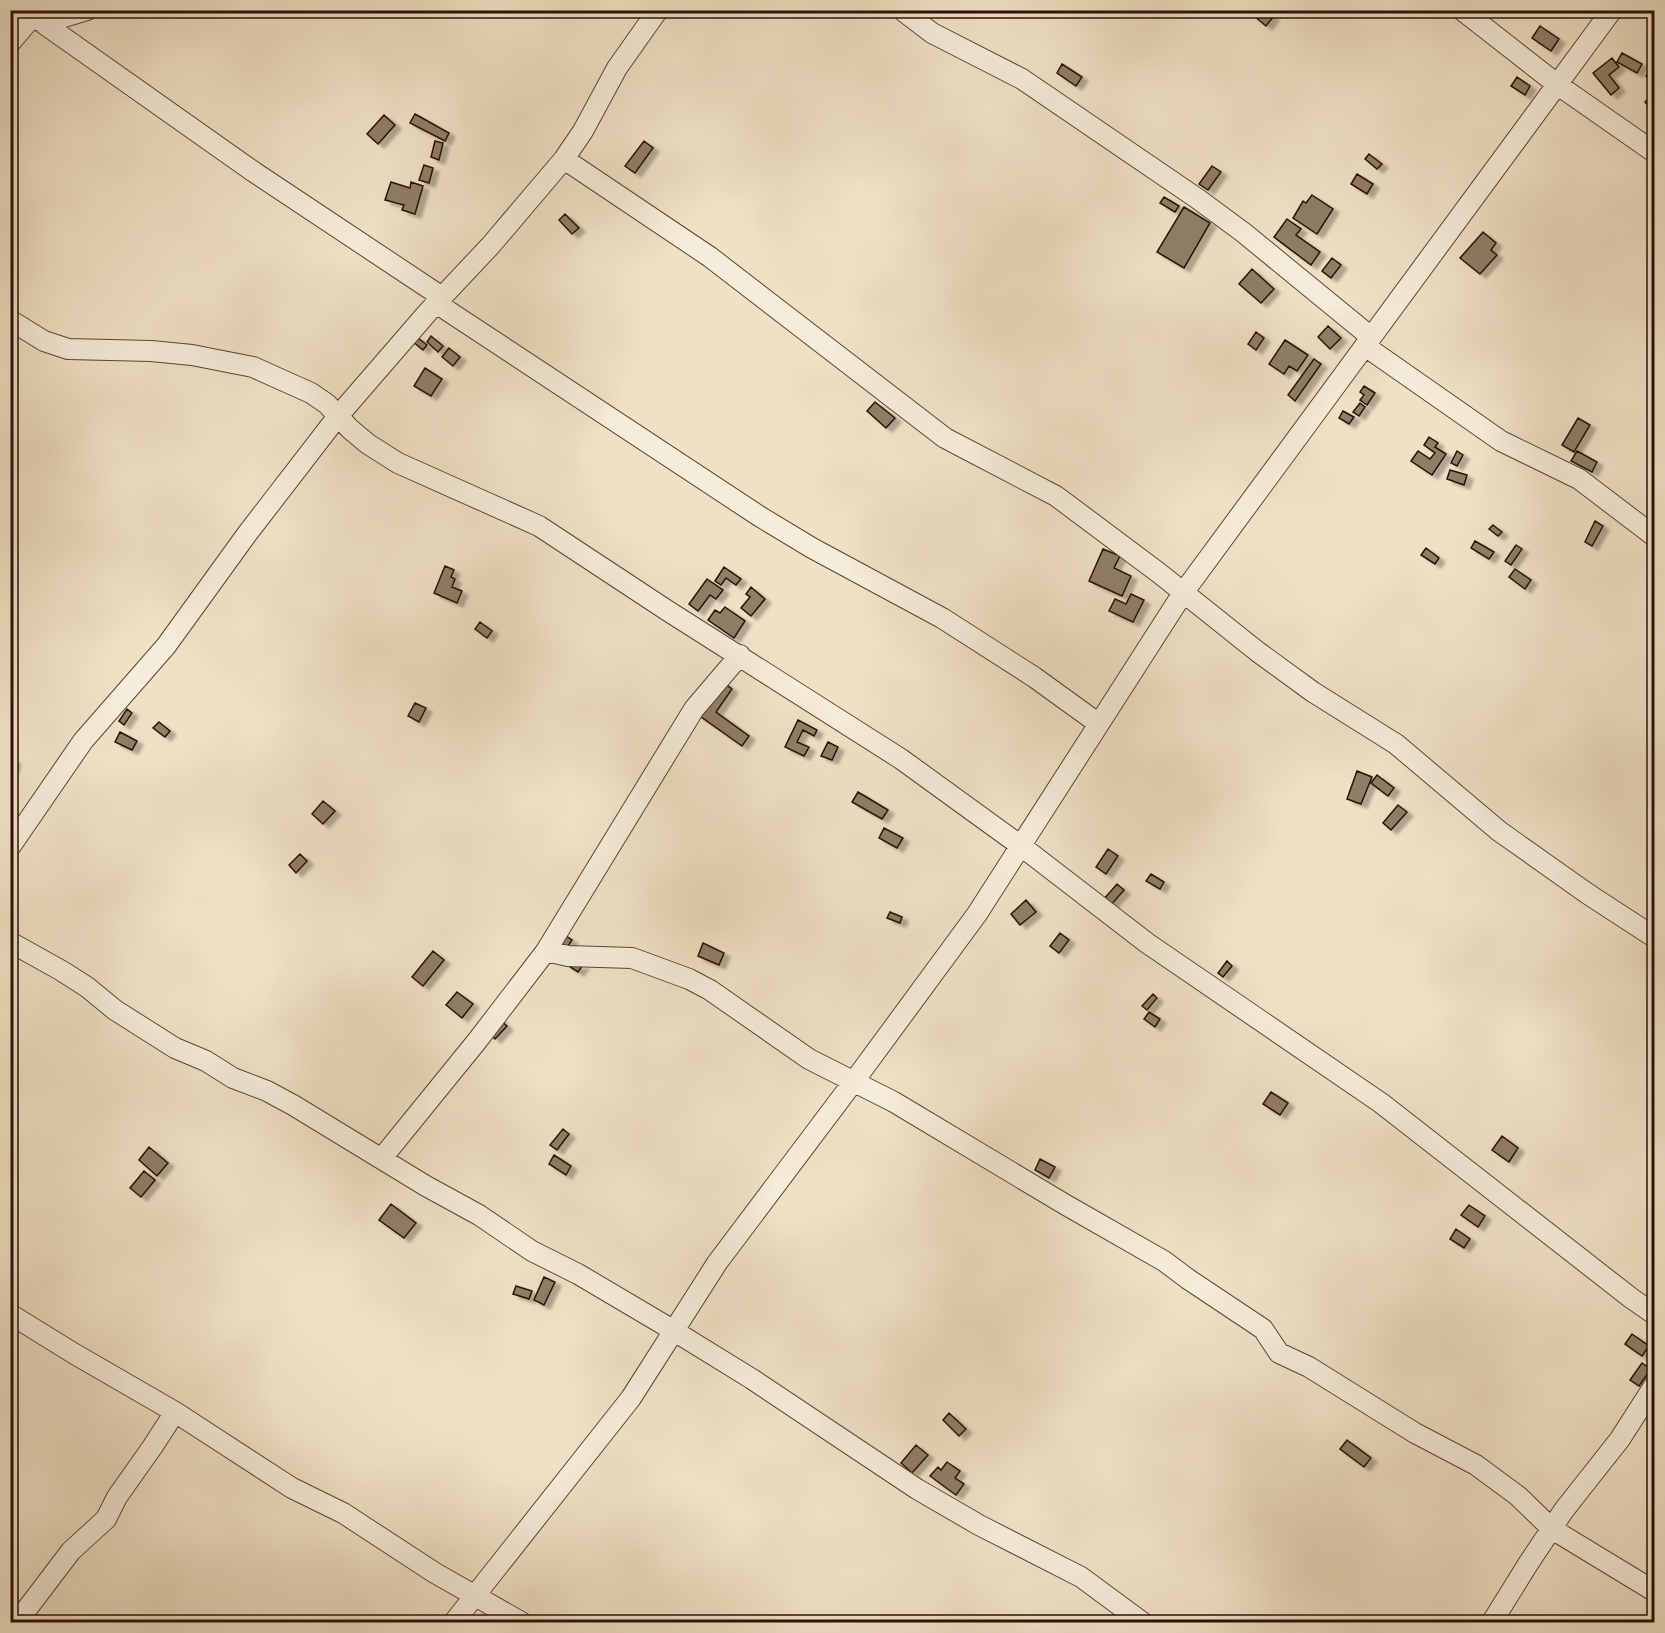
<svg xmlns="http://www.w3.org/2000/svg" width="1665" height="1633" font-family="'IM FELL English',serif">
	<defs>
		<filter id="shadow"><feDropShadow dx="6" dy="4" stdDeviation="1.5" flood-color="#0004"/></filter>
	</defs>
	<rect width="100%" height="100%" fill="#f0e1c5"/>
	<filter id="stains"><feTurbulence type="fractalNoise" baseFrequency=".00333" numOctaves="4"/><feColorMatrix values="0 0 0 0 .2 0 0 0 0 .09 0 0 0 0 .02 0 0 0 .5 -.17"/></filter>
	<radialGradient id="worn" r=".72"><stop offset=".6" stop-color="#630" stop-opacity="0"/><stop offset="1" stop-color="#630" stop-opacity=".3"/></radialGradient>
	<path fill="#8f7e68" stroke="#261304" stroke-width="1.5" filter="url(#shadow)" d="M1265,10l8,7 -7,9 -18,-15z
		M1540,26l19,13 -8,12 -19,-13z
		M1622,53l20,11 -5,9 -20,-11z
		M1612,58l7,9 -10,8 10,13 -8,7 -18,-22z
		M1062,64l20,13 -6,9 -19,-13z
		M1653,69l1,1v14l-8,-8z
		M1517,77l13,9 -5,9 -14,-9z
		M1654,93v12l-3,4 -6,-7z
		M415,114l34,19 -4,8 -35,-18z
		M384,115l11,10 -17,19 -11,-10z
		M435,141l8,2 -4,17 -8,-3z
		M644,141l9,7 -18,25 -10,-7z
		M1369,154l13,10 -5,5 -12,-10z
		M424,165l9,3 -4,15 -10,-3z
		M1212,166l9,6 -13,18 -9,-6z
		M1357,174l16,10 -6,10 -16,-10z
		M391,182l19,6 1,-6 12,4 -8,28 -13,-4 2,-5 -19,-5z
		M1312,195l21,14 -16,25 -24,-16 10,-17 3,2z
		M1164,197l15,9 -4,6 -15,-9z
		M1184,207l26,16 -26,45 -27,-16z
		M565,214l14,14 -7,6 -13,-14z
		M1287,219l14,10 -5,6 24,17 -9,13 -37,-28z
		M1483,232l13,11 -5,7 6,5 -17,19 -20,-16z
		M1332,258l9,7 -10,13 -9,-7z
		M1252,269l22,20 -13,14 -22,-19z
		M1328,326l13,12 -11,11 -12,-12z
		M1256,332l8,6 -8,12 -8,-6z
		M431,336l12,10 -5,6 -11,-10z
		M417,337l10,8 -4,5 -10,-8z
		M1285,340l23,15 -11,16 -8,-5 -5,8 -15,-10z
		M449,348l11,9 -7,9 -11,-9z
		M1314,359l7,5 -26,37 -7,-6z
		M425,368l17,11 -11,17 -17,-10z
		M1364,386l11,7 -8,12 -7,-5 4,-5 -4,-3z
		M875,402l20,16 -9,10 -19,-17z
		M1360,403l5,4 -6,9 -6,-4z
		M1343,411l11,6 -5,7 -10,-6z
		M1578,418l12,7 -16,27 -12,-7z
		M1429,437l9,6 -3,4 11,7 -14,21 -21,-14 7,-10 12,8 5,-6 -11,-8z
		M1457,451l6,4 -6,11 -6,-3z
		M1577,451l20,11 -5,10 -21,-11z
		M1450,470l17,5 -3,10 -17,-6z
		M1595,521l8,5 -11,20 -7,-4z
		M1493,525l9,7 -4,4 -9,-7z
		M1475,541l19,11 -5,7 -18,-11z
		M1516,545l6,4 -11,16 -6,-4z
		M1426,548l13,10 -4,6 -14,-9z
		M1103,549l17,7 -6,12 17,8 -9,20 -33,-15z
		M445,566l9,4 -3,7 4,2 -3,8 10,4 -5,12 -23,-10z
		M724,567l17,12 -5,6 -10,-7 -5,7 -6,-4z
		M1515,569l16,11 -6,9 -16,-12z
		M707,579l16,11 -7,9 -6,-4 -12,16 -9,-7z
		M751,587l14,12 -14,17 -10,-8 9,-11 -4,-3z
		M1131,594l13,6 -11,22 -24,-11 6,-12 11,5z
		M725,607l20,14 -11,17 -26,-18 7,-10 5,3z
		M480,622l12,9 -5,7 -12,-9z
		M721,681l11,8 -16,23 33,24 -7,10 -45,-32z
		M415,703l11,5 -7,14 -11,-6z
		M127,709l5,4 -8,12 -5,-4z
		M798,720l19,10 -3,6 -11,-6 -6,12 12,5 -5,9 -19,-9z
		M159,722l11,9 -5,6 -12,-9z
		M120,732l17,9 -5,9 -17,-8z
		M828,742l10,5 -6,13 -11,-4z
		M10,759l5,1 -5,15z
		M1357,771l15,6 -11,27 -14,-5z
		M1377,775l17,13 -6,8 -17,-13z
		M858,792l30,18 -6,9 -30,-17z
		M323,801l12,10 -12,13 -11,-10z
		M1398,805l9,7 -16,18 -8,-7z
		M884,828l19,10 -6,10 -18,-10z
		M1108,849l10,7 -12,18 -10,-7z
		M300,854l7,7 -11,12 -7,-8z
		M1151,874l13,8 -4,7 -14,-8z
		M1117,884l7,6 -13,15 -7,-6z
		M1026,900l10,12 -16,13 -9,-11z
		M890,912l12,5 -2,6 -13,-5z
		M1060,933l9,7 -10,13 -9,-7z
		M563,934l9,6 -8,12 -9,-7z
		M703,943l21,10 -5,12 -21,-9z
		M433,951l11,9 -21,26 -11,-9z
		M1227,961l5,5 -9,11 -5,-4z
		M567,965h16l-5,7z
		M457,992l16,12 -11,14 -16,-13z
		M1153,994l4,4 -10,12 -5,-4z
		M1149,1012l11,7 -5,8 -11,-8z
		M498,1018l9,8 -12,13 -9,-9z
		M1271,1092l17,11 -8,12 -17,-11z
		M563,1129l6,5 -12,16 -7,-5z
		M1502,1136l16,12 -9,14 -17,-12z
		M149,1147l19,16 -11,13 -18,-16z
		M554,1155l17,11 -5,9 -17,-11z
		M1040,1159l15,8 -6,11 -14,-8z
		M144,1171l11,9 -14,17 -11,-9z
		M391,1204l25,19 -12,15 -25,-18z
		M1469,1205l16,11 -7,11 -17,-12z
		M1456,1229l14,10 -6,9 -14,-9z
		M544,1277l11,5 -11,23 -10,-5z
		M516,1286l16,5 -3,8 -16,-5z
		M1632,1334l17,12 -7,10 -17,-12z
		M1642,1363l9,6 -12,17 -9,-6z
		M949,1413l17,16 -7,7 -16,-16z
		M1347,1440l24,18 -7,9 -24,-18z
		M916,1445l12,10 -16,18 -11,-10z
		M947,1462l13,9 -5,7 9,6 -8,11 -26,-19 8,-9 3,3z"/>
	<g fill="none" stroke-linecap="round" stroke-linejoin="round">
		<defs>
			<path id="street" d="M22,10l18,11 214,151 188,125
				M902,10l30,23 90,46 176,120 46,34 127,104
				M1462,10l96,75 96,67
				M40,21l8,1 39,-12
				M10,43l22,-26
				M564,159l146,98 235,181 111,58 103,77 99,79 55,40 83,52 103,87 89,63 66,43
				M436,303l323,213 53,32 130,70 92,59 65,47
				M10,320l34,21 24,8 83,2 41,4 61,12 58,26 16,11 23,25 18,15 30,19 141,63 129,85 233,148 120,87 126,97 234,160 250,195 23,16
				M1365,346l136,95 78,38 75,57
				M10,847l73,-106 83,-95 81,-112 91,-118 90,-104 63,-67 73,-86 19,-28 34,-63 41,-58
				M10,942l52,29 25,16 28,23 60,38 31,13 27,17 34,13 26,14 133,81 53,29 53,36 46,23 88,52 86,53 165,110 62,36 102,52 61,45
				M546,951l22,5 64,2 57,21 21,11 99,69 85,43 172,103 98,56 24,18 75,50 16,24 30,14 106,66 61,32 42,31 34,33 102,62
				M382,1158l95,-117 69,-90 148,-242 46,-54
				M10,1314l63,39 102,59 117,76 51,25 92,60 86,49
				M17,1622l54,-71 35,-32 11,-22 36,-51 22,-34
				M454,1622l177,-224 86,-135 146,-194 114,-155 206,-321 429,-583
				M1492,1622l36,-58 36,-54 56,-71 34,-53"/>
		</defs>
		<use href="#street" stroke="#584634" stroke-width="22"/>
		<use href="#street" stroke="#f5ecd9" stroke-width="20"/>
	</g>
	<rect width="1665" height="1633" fill="none" stroke="#f0e1c5" stroke-width="36"/>
	<rect x="12" y="12" width="1641" height="1609" fill="none" stroke="#261304" stroke-width="3"/>
	<rect x="18" y="18" width="1629" height="1597" fill="none" stroke="#261304" stroke-width="1.5"/>
	<rect width="100%" height="100%" filter="url(#stains)"/>
	<rect width="100%" height="100%" fill="url(#worn)"/>
</svg>
